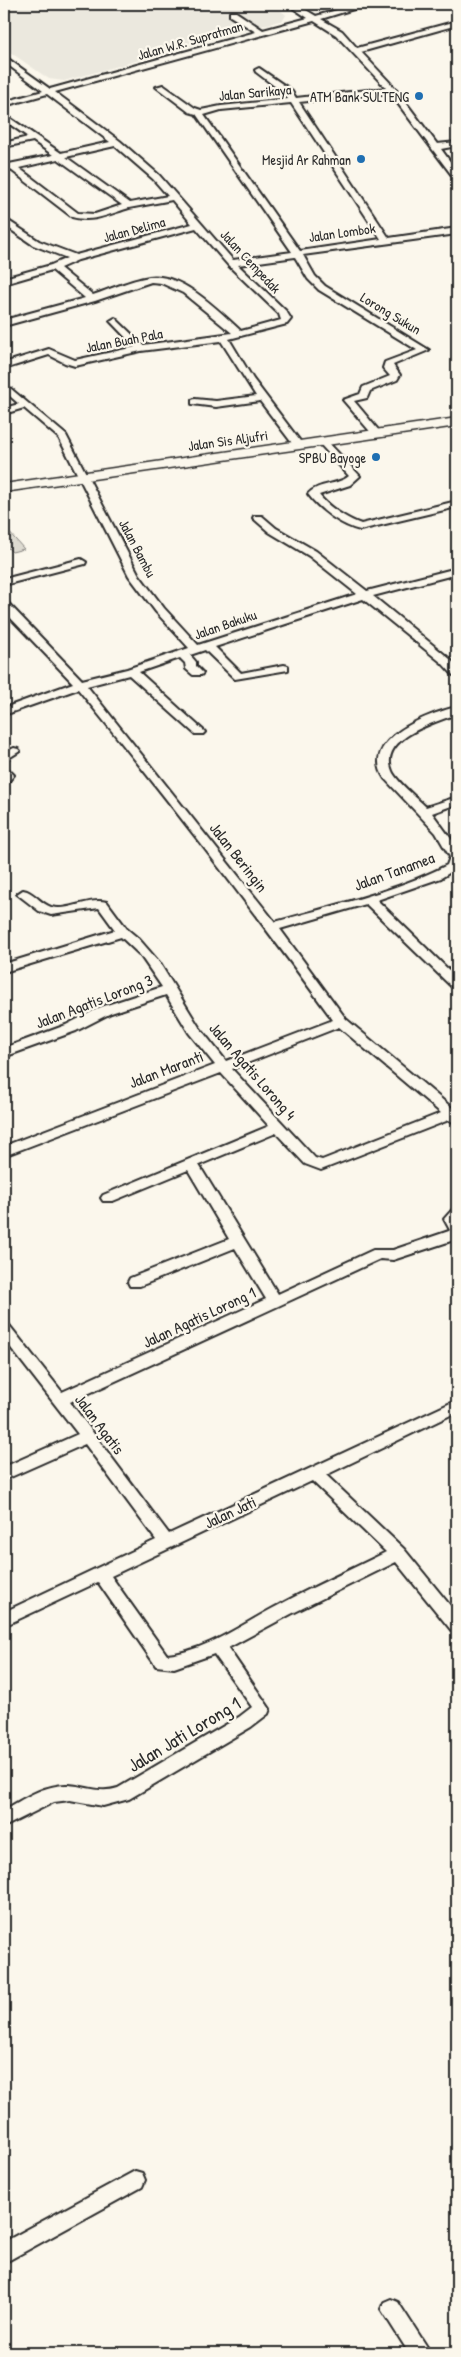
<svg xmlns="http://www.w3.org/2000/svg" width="461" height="2357" font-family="'Patrick Hand',sans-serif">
	<rect width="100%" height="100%" fill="#fbf7ec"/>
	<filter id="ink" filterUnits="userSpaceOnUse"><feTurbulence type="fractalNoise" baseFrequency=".02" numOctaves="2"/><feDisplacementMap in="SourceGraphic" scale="10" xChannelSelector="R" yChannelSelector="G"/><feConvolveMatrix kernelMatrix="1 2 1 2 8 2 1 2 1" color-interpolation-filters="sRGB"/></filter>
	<g filter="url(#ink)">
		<path fill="#ebe8de" d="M4,4h269l13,11 -3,5 -219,61 -15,-2 -45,-31z"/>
		<path fill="#dddad0" stroke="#84827e" d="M7,530l17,19 -12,3 -8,-8v-13z"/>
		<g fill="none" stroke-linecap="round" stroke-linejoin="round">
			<defs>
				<path id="minor" d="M287,4h9l20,12 42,-12h12l-49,15 21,12 15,17 100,-27v4l-96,27 34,36 42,56 20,-2v4l-16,3 16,22v7h-3l-64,-85 -91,9 90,136 68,-10v6l-154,21 12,21 10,10 104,64 -36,15 7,10 -3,5 -27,11 -3,7 -13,3 26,31v4h-6l-31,-36 17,-6 3,-7 27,-11 -7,-8 2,-6 32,-12 -98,-60 -11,-11 -13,-22 -57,8 48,46 5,8 -4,5 -58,15 24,40 50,66 -2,2h-6l-35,-46 -44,6 -24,-3v-4l3,-1 21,2 40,-5 -35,-55 -80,10 -66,15 -10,-3 -16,-8 -45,14v-6l45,-14 26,11 60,-13 -25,-26 5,-3 28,27 89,-12 -49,-40 -22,-10 -10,-1 -56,19 -91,25v-6l81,-22 -33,-28 -48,14v-6l47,-13 16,-7 -34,-13 -29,-20v-7l35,23 37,14 116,-31 -20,-24c-14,3 -29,5 -43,8 -20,6 -36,15 -57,9l-61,-47h-7v-4l5,-2 44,-9 -20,-14 -29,6v-4l24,-6 -24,-17v-6l57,39 49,-11 -63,-48 -43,12v-4l39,-11 -39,-29v-6l46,33 206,-57 -26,-16v-4h6l27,18 45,-12zM314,21l22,14 50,53 -90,10 -5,-8 -32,-22 -4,2 1,2 29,22 3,5 -67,7 -20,4 -6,-2 -32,-23 -7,2 33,25 7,2 96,138 -59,8 -74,-85 -39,-34 -65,-49zM291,103l90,136 -81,12 -96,-136 17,-5zM115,146l38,33 15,17 -38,7 -64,-46zM58,159l64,46 -27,9 -17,-1 -59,-45zM196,228l32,37 51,49 2,6 -40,11c-22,-20 -60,-59 -92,-54 -19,3 -38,12 -56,18l-33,-27 18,-8z
					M4,383l62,52 73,140 25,33 34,37 159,-51 -48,-38 -40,-24 -16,-14 1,-2h8l14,12 40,23 51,40 90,-23v6l-84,22 77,63 7,8v9l-4,-1 -11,-12 -79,-64 -148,48 26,26 43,-8 4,1v4l-53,9 -30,-29 -15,5 6,7v4l7,7 -2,2h-8l-7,-6 -1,-6 -5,-5 -41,14 64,58 2,2 -2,2h-8l-66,-59 -42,11 188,236c56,-16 120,-30 172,-57l3,-8 -14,-24 -51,-54c-27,-39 44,-66 72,-72v7c-21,8 -79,24 -65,57 4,10 25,27 34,36l31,-10v7l-25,9 25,34v21l-16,10 -64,22 80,78v11l-4,-1 -87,-84 -86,25 66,90 111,93v12l-8,-4 -128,50 -16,-6 -29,-31 -77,32 79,129 95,-44h20l56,-19 1,-1 -6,-11 8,-9 5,-1v30l-64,21 -13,-1 -310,143 99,132 288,-134v12l-131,63 78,74 53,65v18l-6,-2 -55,-68 -105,52 -63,34 42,61 -2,5 -17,13 -122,72 -26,7 -33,-6 -16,2 -50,25v-17c19,-11 41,-26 64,-25 18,1 32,9 50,3l121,-71 13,-10 -38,-53 -40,14 -18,-2 -58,-84 -94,44v-14l152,-72 -71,-96 -81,36v-13l74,-33 -74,-95v-15l5,1 53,67 204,-93 -31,-51 -95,38h-10l-2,-4 2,-4 99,-39 -41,-69 -75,31h-10l-2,-3 2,-3 166,-69 -48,-53 -217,83v-10l211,-81 -26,-32 -23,-38 -55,18 -35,18 -72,26v-9l62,-23 35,-18 61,-20 -22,-32 -19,-18 -117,35v-8l111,-34 -16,-22 -48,7 -12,-4 -22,-17 6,-4 4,1c9,4 15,13 24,16 18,5 37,-10 56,-5l20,27 12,10 20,23 40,65 27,34 107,-41c-82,-113 -167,-223 -255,-331l-74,26v-7l69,-25 -69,-72v-9l4,1 74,77 45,-11 62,-21 -33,-36 -27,-36 -70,-138 -35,-30 -20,6v-6l15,-4 -15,-13zM339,1027l102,86 -119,47 -7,-2 -83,-89zM312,1481l74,71c-36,18 -72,34 -107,53 -35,18 -72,46 -112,50l-56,-79z
					M323,439l3,1 34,36 -10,9 -31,10c9,12 28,24 42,29l96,-23v6l-97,23c-20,-5 -40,-20 -52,-36 11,-12 29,-8 41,-18l-29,-32v-4z
					M81,559l5,3 -1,2 -81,21v-6z
					M14,748l4,1 2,2 -16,10v-8z
					M4,768l4,1 6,6 -6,7 -4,1z
					M135,2171l7,2 3,7 -3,7 -138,76v-21z
					M391,2299l7,3 33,51h-22l-28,-44 3,-7z"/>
				<path id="major" d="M457,418v8l-453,66v-8z"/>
			</defs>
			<use href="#minor" stroke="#2b2b2b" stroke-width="4"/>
			<use href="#major" stroke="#2b2b2b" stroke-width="3"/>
			<use href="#minor" fill="#fbf7ec" fill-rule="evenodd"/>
			<use href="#major" fill="#fbf7ec" fill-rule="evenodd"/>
		</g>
	</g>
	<g fill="#1f6fb2" stroke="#fbf7ec" stroke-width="2">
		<circle cx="419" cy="96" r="5"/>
		<circle cx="361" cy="159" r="5"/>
		<circle cx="376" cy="457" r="5"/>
	</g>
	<g text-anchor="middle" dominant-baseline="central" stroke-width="4.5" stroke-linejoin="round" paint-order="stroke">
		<g font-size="14" fill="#2b2b2b" stroke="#fbf7ec">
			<text transform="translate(190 40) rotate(-16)">Jalan W.R. Supratman</text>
			<text transform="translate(255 92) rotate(-5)">Jalan Sarikaya</text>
			<text transform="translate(134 229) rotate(-15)">Jalan Delima</text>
			<text transform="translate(342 232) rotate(-8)">Jalan Lombok</text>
			<text transform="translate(251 261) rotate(47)">Jalan Cempedak</text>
			<text transform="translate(391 313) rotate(31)">Lorong Sukun</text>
			<text transform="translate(124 340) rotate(-11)">Jalan Buah Pala</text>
			<text transform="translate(228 440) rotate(-8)">Jalan Sis Aljufri</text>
			<text transform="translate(138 548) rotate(62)">Jalan Bambu</text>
			<text transform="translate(225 624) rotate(-19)">Jalan Bakuku</text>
		</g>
		<g font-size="14" fill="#2b2b2b" stroke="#fbf7ec" text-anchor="end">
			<text x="409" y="96">ATM Bank SULTENG</text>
			<text x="351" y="159">Mesjid Ar Rahman</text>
			<text x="366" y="457">SPBU Bayoge</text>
		</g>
		<g font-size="16" fill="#2b2b2b" stroke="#fbf7ec">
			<text transform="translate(239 857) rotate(52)">Jalan Beringin</text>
			<text transform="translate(394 871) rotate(-20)">Jalan Tanamea</text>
			<text transform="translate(94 1001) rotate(-21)">Jalan Agatis Lorong 3</text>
			<text transform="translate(166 1069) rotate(-21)">Jalan Maranti</text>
			<text transform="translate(253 1071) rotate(49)">Jalan Agatis Lorong 4</text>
			<text transform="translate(199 1317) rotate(-25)">Jalan Agatis Lorong 1</text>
			<text transform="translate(100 1424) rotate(53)">Jalan Agatis</text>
			<text transform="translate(230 1512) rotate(-25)">Jalan Jati</text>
		</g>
		<g font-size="19" fill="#2b2b2b" stroke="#fbf7ec">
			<text transform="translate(184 1734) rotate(-31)">Jalan Jati Lorong 1</text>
		</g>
	</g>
	<rect width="461" height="2357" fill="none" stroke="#fbf7ec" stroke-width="20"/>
	<rect x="10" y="10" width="441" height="2337" fill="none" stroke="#2b2b2b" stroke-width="2" filter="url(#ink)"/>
</svg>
